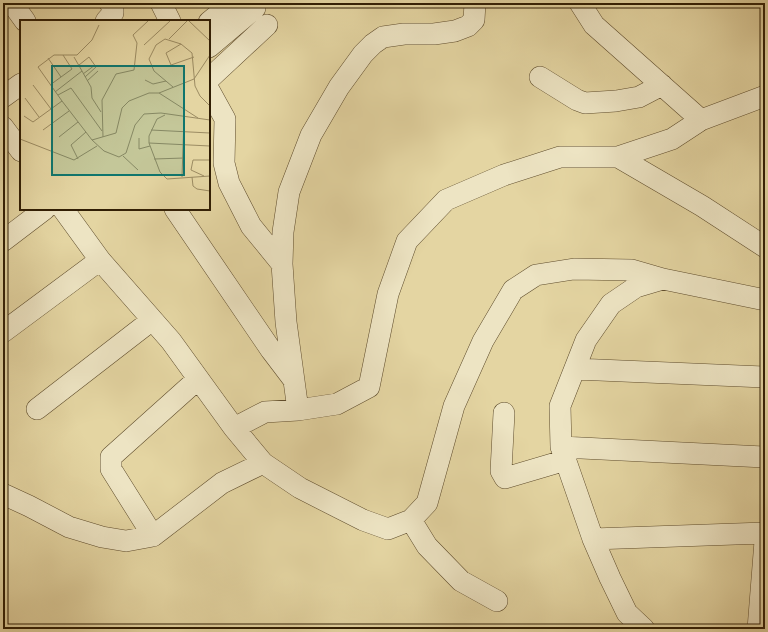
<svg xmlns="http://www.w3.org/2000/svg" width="768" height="632" font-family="Cardo,serif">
	<rect width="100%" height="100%" fill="#e4d5a2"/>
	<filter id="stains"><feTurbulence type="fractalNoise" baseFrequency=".005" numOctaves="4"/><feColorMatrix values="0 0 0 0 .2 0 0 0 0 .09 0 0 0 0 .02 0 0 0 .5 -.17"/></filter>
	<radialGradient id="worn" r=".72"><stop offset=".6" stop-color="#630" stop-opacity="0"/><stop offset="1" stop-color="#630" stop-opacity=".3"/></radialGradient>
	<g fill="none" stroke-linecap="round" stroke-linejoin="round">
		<defs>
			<path id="minor" d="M12,3l13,18
				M161,3l9,18
				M580,3l14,22 107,95
				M106,21l7,-8v-4l-3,-6
				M209,22l23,-19
				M209,47l46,-39v-5
				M540,77l37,23 8,3 31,-2 23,-4 23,-12
				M209,79l58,-54
				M209,90l16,29 -1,44 5,20 22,43 31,38
				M765,96l-64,24 -29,19 -54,18h-58l-56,18 -58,25 -39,41 -19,53 -19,93 -32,17 -39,6 -33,2 -31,16 29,35 37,25 63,32 25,9 23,-9 16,-17 27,-97 29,-65 30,-51 23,-15 38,-6 58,1 31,9 102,21
				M3,97l18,-13
				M3,127l18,24
				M618,157l84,49 63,41
				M63,209l37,51 71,81 63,87
				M175,209l96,141 22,29
				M3,241l42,-32
				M3,332l97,-72
				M575,369l190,8
				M37,409l115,-89
				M298,410l-12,-88 -4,-58 1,-32 6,-40 22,-57 28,-48 24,-33 10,-10 10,-7 21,-3h30l21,-3 13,-5 6,-6 1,-17
				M504,413l-3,58 4,7 61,-18
				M561,447l204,10
				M3,494l26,12 40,21 33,10 24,4 27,-5 69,-53 41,-20
				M411,520l16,26 34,35 36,20
				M153,536l-42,-67v-12l87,-78
				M593,539l172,-6
				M644,629l-17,-16 -17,-35 -17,-39 -32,-92 -1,-41 26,-66 25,-36 25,-17 27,-8
				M758,629l7,-88"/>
		</defs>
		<use href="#minor" stroke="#5e4c2c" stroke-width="22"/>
		<use href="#minor" stroke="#ede4c3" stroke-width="21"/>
	</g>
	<g transform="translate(20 20)">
		<rect width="190" height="190" fill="#e4d5a2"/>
		<path fill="none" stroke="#9c8c63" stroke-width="1" d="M169,1l21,20M149,19l18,-18M161,24l-15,9 5,12 23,-8M124,25l26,-24M190,35l-16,24 -35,14h-10l-20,8 -7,7 -6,25 -24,7 12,11 15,6 7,-4 9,-28 9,-11 17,-1 49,7M28,38l13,19M59,45l10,-8 7,10 -11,10M62,51l9,16 1,11 9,14M63,54l12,-9M125,60l8,4 13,-3M67,61l11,-10M13,65l18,24M30,65l22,-16 -9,-14M153,67l-19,-16 -5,-12 7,-14 9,-6 16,5 11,9 3,33 5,10 10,10M35,72l27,-21 -8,-14M139,73l39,25M38,75l13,-7 31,43M5,78l14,19M42,81l-24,-34 16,-12h23l15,-15 7,-15M145,95l-8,4 -8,17v7l11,29 7,7 43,-3M4,96l9,6 29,-21 30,39M23,110l26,-19M131,110l59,3M39,117l19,-15M83,117l-1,-37 14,-26 18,-4 3,-27 -4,-8 15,-14M119,118v11l11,-3M0,119l54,21 23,-14M129,123l61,3M103,136l15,14M58,139l-7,-14 15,-13M134,139l30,-1M184,156l-13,-6 2,-10h17M162,157l2,-59M172,157l1,9 4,3 13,2"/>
		<path fill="#0f766e" fill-opacity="0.15" stroke="#0f766e" stroke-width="2" d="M32,46h132v109h-132z"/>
		<rect width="190" height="190" fill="none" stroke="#311e04" stroke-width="2"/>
	</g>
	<rect width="768" height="632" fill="none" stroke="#e4d5a2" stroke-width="16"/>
	<rect x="4" y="4" width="760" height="624" fill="none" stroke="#311e04" stroke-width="2"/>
	<rect x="8" y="8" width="752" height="616" fill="none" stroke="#311e04"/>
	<rect width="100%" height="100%" filter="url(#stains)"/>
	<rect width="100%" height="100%" fill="url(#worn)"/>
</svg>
